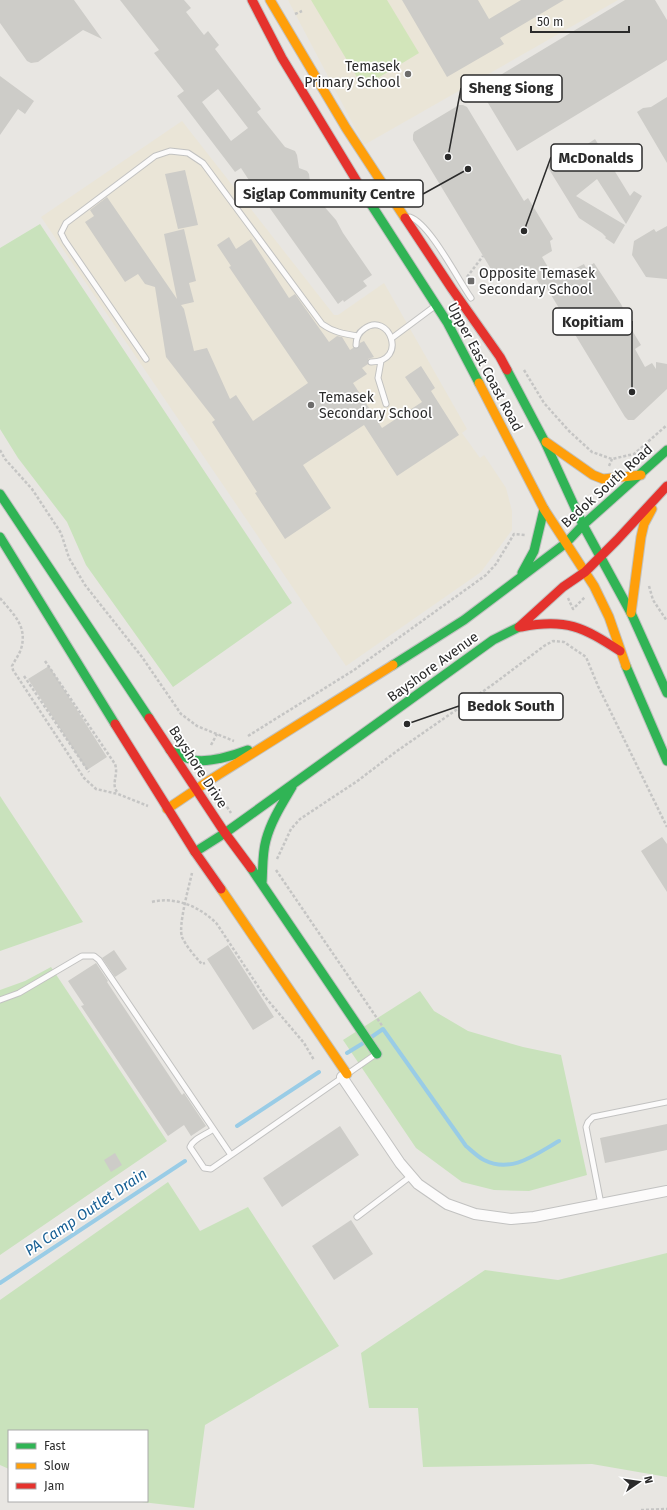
<svg xmlns="http://www.w3.org/2000/svg" width="667" height="1510" font-family="'Fira Sans',sans-serif">
	<rect width="100%" height="100%" fill="#e8e6e2"/>
	<path fill="#eae5d7" d="M288,0h330l-254,145z
		M182,121l152,194h4l46,-32 83,146 -5,4 18,25 4,-3 22,33 6,23v19l-31,42 -135,94 -305,-449z"/>
	<path fill="#c9e2bc" d="M40,224l252,379 -119,84 -87,-122 -19,-43 -49,-64 -18,-29v-181z
		M0,796l83,126 -83,29z
		M51,967l116,174 -167,114v-265l25,-9z
		M420,991l14,20 34,20 55,16 38,8 26,120 -58,16 -35,-1 -32,-8 -46,-34 -73,-108z
		M168,1182l32,49 48,-24 91,139 -134,79 -11,83 -61,-7h14v-70h-138v38l-9,-4v-165z
		M667,1253v224l-75,-13 -169,3 -5,-59h-49l-8,-55 124,-83 73,10z"/>
	<path fill="#d2e5ba" d="M311,0h76l32,53 -56,34z"/>
	<g fill="none" stroke-linecap="round" stroke-linejoin="round">
		<path stroke="#99cce6" stroke-width="4" d="M370,1038l13,-9 83,117c6,5 12,11 18,14 28,14 52,-6 75,-19
			M347,1053l18,-11
			M237,1126l82,-54
			M0,1283l185,-122"/>
	</g>
	<path fill="#cdccc8" fill-rule="evenodd" d="M0,0h74l28,39 -19,-9 -45,32 -7,1 -4,-2 -27,-38z
		M120,0h64l7,8 -5,4 18,23 4,-4 11,14 -4,4 46,60 -4,3 28,35 10,4 2,4 2,13 8,3 2,3 1,8 11,12 3,9 -2,1 14,16 7,13 29,42 -9,6 4,5 -23,16 -1,-2 -5,4 -69,-97 -2,1 -26,-40 -6,4 -58,-76 7,-5 -30,-38 5,-3zM218,89l30,39 -17,13 -29,-39z
		M402,0h76l11,19 32,-19h43l-64,38 4,6 -57,33z
		M625,0h30l12,20v40l-150,91 -38,-63z
		M0,76l34,25 -9,13 -7,-5 -18,26z
		M667,97v66l-30,-51 6,-4 8,-1z
		M459,105h4l4,2 57,94 4,-3 25,41 -3,2 2,10 -10,6 13,22 29,-15 2,4 8,-5 27,41 4,8 -3,2 19,31 -6,4 10,18 7,-4 4,6v-7l11,2v25l-33,31h-6l-3,-3 -80,-132 -4,2 -12,-21 -27,10 -5,1 -3,-3 -81,-134v-5l1,-3z
		M595,139l35,57 4,-5 8,5 -16,28 -29,-45 -21,17 49,29 -11,19 -9,-6 1,-1 -4,-4 -23,-15 -32,-52 7,-4 8,-1z
		M185,170l13,55 -20,4 -13,-55z
		M107,197l70,102 -13,-65 20,-5 12,52 -7,2 5,19 -13,3 3,4 10,42 13,-3 23,51 6,-4 17,26 55,-38 -79,-116 2,-1 -14,-21 12,-8 7,12 15,-10 38,59 6,-4 34,48 8,-6 5,1 8,13 3,-2h5l2,-5 4,-2 10,16 -6,2v5l-6,4 5,6 -14,9 29,45 40,-26 -17,-25 16,-11 14,22 -4,3 28,44 -62,41 -33,-51 -61,40 28,43 -46,31 -30,-46 2,-1 -45,-70 3,-2 -49,-63 -11,-70 -10,-3 -7,-10 -13,8 -40,-60 9,-6 -4,-6z
		M667,226v53l-21,-2 -14,-22 2,-14 20,-12 2,3z
		M49,666l58,91 -20,13 -59,-91z
		M662,837l5,7v48l-26,-41z
		M228,945l46,72 -21,13 -46,-71z
		M114,950l13,19 -12,8 -13,-19z
		M96,963l12,18 -1,1 75,113 2,-2 22,33 -15,10 -7,-11 -16,11 -87,-130 3,-1 -16,-24z
		M667,1124v26l-62,13 -5,-25z
		M340,1126l19,29 -77,52 -19,-29z
		M115,1153l7,12 -11,7 -7,-12z
		M351,1220l22,34 -39,26 -22,-34z"/>
	<g fill="none" stroke-linecap="round" stroke-linejoin="round">
		<defs>
			<path id="lane" d="M410,217c20,7 47,61 61,81
				M392,338l43,-32
				M356,345c0,-6 2,-12 8,-16 25,-19 45,33 7,33
				M146,359l-81,-118 -4,-8 5,-10 89,-67 15,-5 18,2 15,10 119,161c11,8 22,10 36,12
				M381,361l-3,17 8,26
				M0,1000l19,-7 63,-37h12l5,4 132,195
				M212,1130c-7,5 -19,9 -22,17l14,21 7,1 165,-115
				M601,1204l-15,-77 2,-5 5,-5 74,-15
				M357,1217l54,-41"/>
			<path id="street" d="M342,1077l58,86 18,21 29,20 28,10 36,5 23,-2 133,-26"/>
			<path id="fast" d="M367,198l80,124 32,61
				M507,370l38,72 38,83 48,88 36,80
				M0,494l149,224
				M0,537l115,187
				M522,573l12,-22 10,-42
				M393,665l71,-45 102,-77 17,-18 84,-75
				M626,666l41,95
				M170,750c8,3 15,8 23,10 18,3 39,-4 55,-10
				M195,852l30,-19 268,-193 26,-13
				M251,868l126,186
				M262,883c1,-14 0,-29 4,-43 5,-19 16,-36 26,-53"/>
			<path id="slow" d="M270,0l76,128 59,90
				M479,383l65,126 50,77 15,31 17,49
				M546,442l47,33 10,4 38,-4
				M631,613l10,-76 3,-13 8,-15
				M167,809l43,-29 183,-115
				M221,889l126,185"/>
			<path id="jam" d="M252,0l30,58 85,140
				M405,218l47,71 48,68 7,13
				M519,627l44,-40 22,-15 32,-32 50,-54
				M521,627c45,-9 62,0 99,24
				M149,718l76,115 26,35
				M115,724l80,128 26,37"/>
		</defs>
		<use href="#lane" stroke="#c2c2c1" stroke-width="7"/>
		<use href="#street" stroke="#c2c2c1" stroke-width="12"/>
		<use href="#fast" stroke="#c2c2c1" stroke-width="11"/>
		<use href="#slow" stroke="#c2c2c1" stroke-width="11"/>
		<use href="#jam" stroke="#c2c2c1" stroke-width="11"/>
		<path stroke="#c5c5c4" stroke-width="2.5" stroke-dasharray="3 2" stroke-linecap="butt" d="M295,14l7,-3
			M467,277l16,-21
			M524,370l20,33 25,28 23,21 20,7 22,-5 33,-29
			M0,450l5,9 27,30 29,44 8,25 16,27 57,72 39,57 16,12 37,15
			M609,466l3,-7
			M649,586l4,14 14,21
			M0,598c13,16 28,28 21,51 -2,6 -6,11 -9,17l1,4 71,108 12,11 22,5 30,12
			M568,598l5,11 12,-12
			M45,661l70,103c4,12 -5,20 3,29
			M24,676l65,96
			M248,736l106,-66 132,-95 10,-11 18,-30 11,1
			M211,745l6,-11
			M216,790l15,23
			M277,859l14,-30 9,-10 56,-37 41,-31 98,-68 49,-37 9,-5 11,1 22,15 12,29 69,141
			M276,870l107,157
			M192,873c-3,13 -14,53 -10,64 4,9 12,18 18,25l2,2 3,-1
			M152,902c23,-6 49,5 65,22l48,73 39,46 10,17
			M641,1510l26,-1"/>
		<use href="#lane" stroke="#fcfbfb" stroke-width="5"/>
		<use href="#street" stroke="#fcfbfb" stroke-width="10"/>
		<use href="#fast" stroke="#30b455" stroke-width="9"/>
		<use href="#slow" stroke="#ff9f0a" stroke-width="9"/>
		<use href="#jam" stroke="#e5322d" stroke-width="9"/>
	</g>
	<g fill="#6d6c6b" stroke="#fff" stroke-width="1.5">
		<circle cx="408" cy="74" r="4"/>
		<rect x="467" y="277" width="8" height="8" rx="2"/>
		<circle cx="311" cy="405" r="4"/>
	</g>
	<g text-anchor="middle" dominant-baseline="central" stroke-width="3.5" stroke-linejoin="round" paint-order="stroke">
		<g font-size="14" fill="#2b2b2b" stroke="#fff" text-anchor="start">
			<text x="400" y="66" text-anchor="end">Temasek<tspan x="400" dy="16">Primary School</tspan></text>
			<text x="479" y="273">Opposite Temasek<tspan x="479" dy="16">Secondary School</tspan></text>
			<text x="319" y="397">Temasek<tspan x="319" dy="16">Secondary School</tspan></text>
		</g>
		<g font-size="14" fill="#2b2b2b" stroke="#fff">
			<text transform="translate(485 367) rotate(62)">Upper East Coast Road</text>
			<text transform="translate(607 486) rotate(-42)">Bedok South Road</text>
			<text transform="translate(433 667) rotate(-36)">Bayshore Avenue</text>
			<text transform="translate(198 767) rotate(57)">Bayshore Drive</text>
		</g>
		<g font-size="15" font-style="italic" fill="#165f94" stroke="#fff">
			<text transform="translate(86 1212) rotate(-34)">PA Camp Outlet Drain</text>
		</g>
	</g>
	<path fill="none" stroke="#2b2b2b" stroke-width="1.5" d="M448 157L461 88M524 231L551 157M468 169L423 194M632 392L632 321M407 724L459 706"/>
	<g fill="#2b2b2b" stroke="#fff" stroke-width="1.5">
		<circle cx="448" cy="157" r="4"/>
		<circle cx="524" cy="231" r="4"/>
		<circle cx="468" cy="169" r="4"/>
		<circle cx="632" cy="392" r="4"/>
		<circle cx="407" cy="724" r="4"/>
	</g>
	<g fill="#fff" stroke="#2b2b2b" stroke-width="1.5">
		<rect x="461" y="75" width="101" height="27" rx="4"/>
		<rect x="551" y="144" width="91" height="27" rx="4"/>
		<rect x="235" y="180" width="188" height="27" rx="4"/>
		<rect x="553" y="308" width="79" height="27" rx="4"/>
		<rect x="459" y="693" width="104" height="27" rx="4"/>
	</g>
	<g font-size="15" text-anchor="middle" font-weight="bold" fill="#2b2b2b">
		<text x="511" y="93">Sheng Siong</text>
		<text x="596" y="163">McDonalds</text>
		<text x="329" y="199">Siglap Community Centre</text>
		<text x="593" y="327">Kopitiam</text>
		<text x="511" y="711">Bedok South</text>
	</g>
	<rect x="8" y="1430" width="140" height="72" fill="#ffffff" stroke="#aaaaaa"/>
	<rect x="16" y="1443" width="20" height="6" fill="#30b455" stroke="#aaaaaa"/>
	<text x="44" y="1450" font-size="12" fill="#2b2b2b">Fast</text>
	<rect x="16" y="1463" width="20" height="6" fill="#ff9f0a" stroke="#aaaaaa"/>
	<text x="44" y="1470" font-size="12" fill="#2b2b2b">Slow</text>
	<rect x="16" y="1483" width="20" height="6" fill="#e5322d" stroke="#aaaaaa"/>
	<text x="44" y="1490" font-size="12" fill="#2b2b2b">Jam</text>
	<g transform="translate(639 1482) rotate(77)" stroke="#ffffff" stroke-width="3" paint-order="stroke">
	<path d="M0-3L7 15L0 10L-7 15Z" fill="#2b2b2b"/>
	<text y="-6" font-size="11" font-weight="bold" text-anchor="middle" fill="#2b2b2b">N</text>
	</g>
	<path d="M531 26v6h98v-6" fill="none" stroke="#2b2b2b" stroke-width="2"/>
	<text x="537" y="26" font-size="12" fill="#2b2b2b" stroke="#ffffff" stroke-width="3" paint-order="stroke">50 m</text>
</svg>
